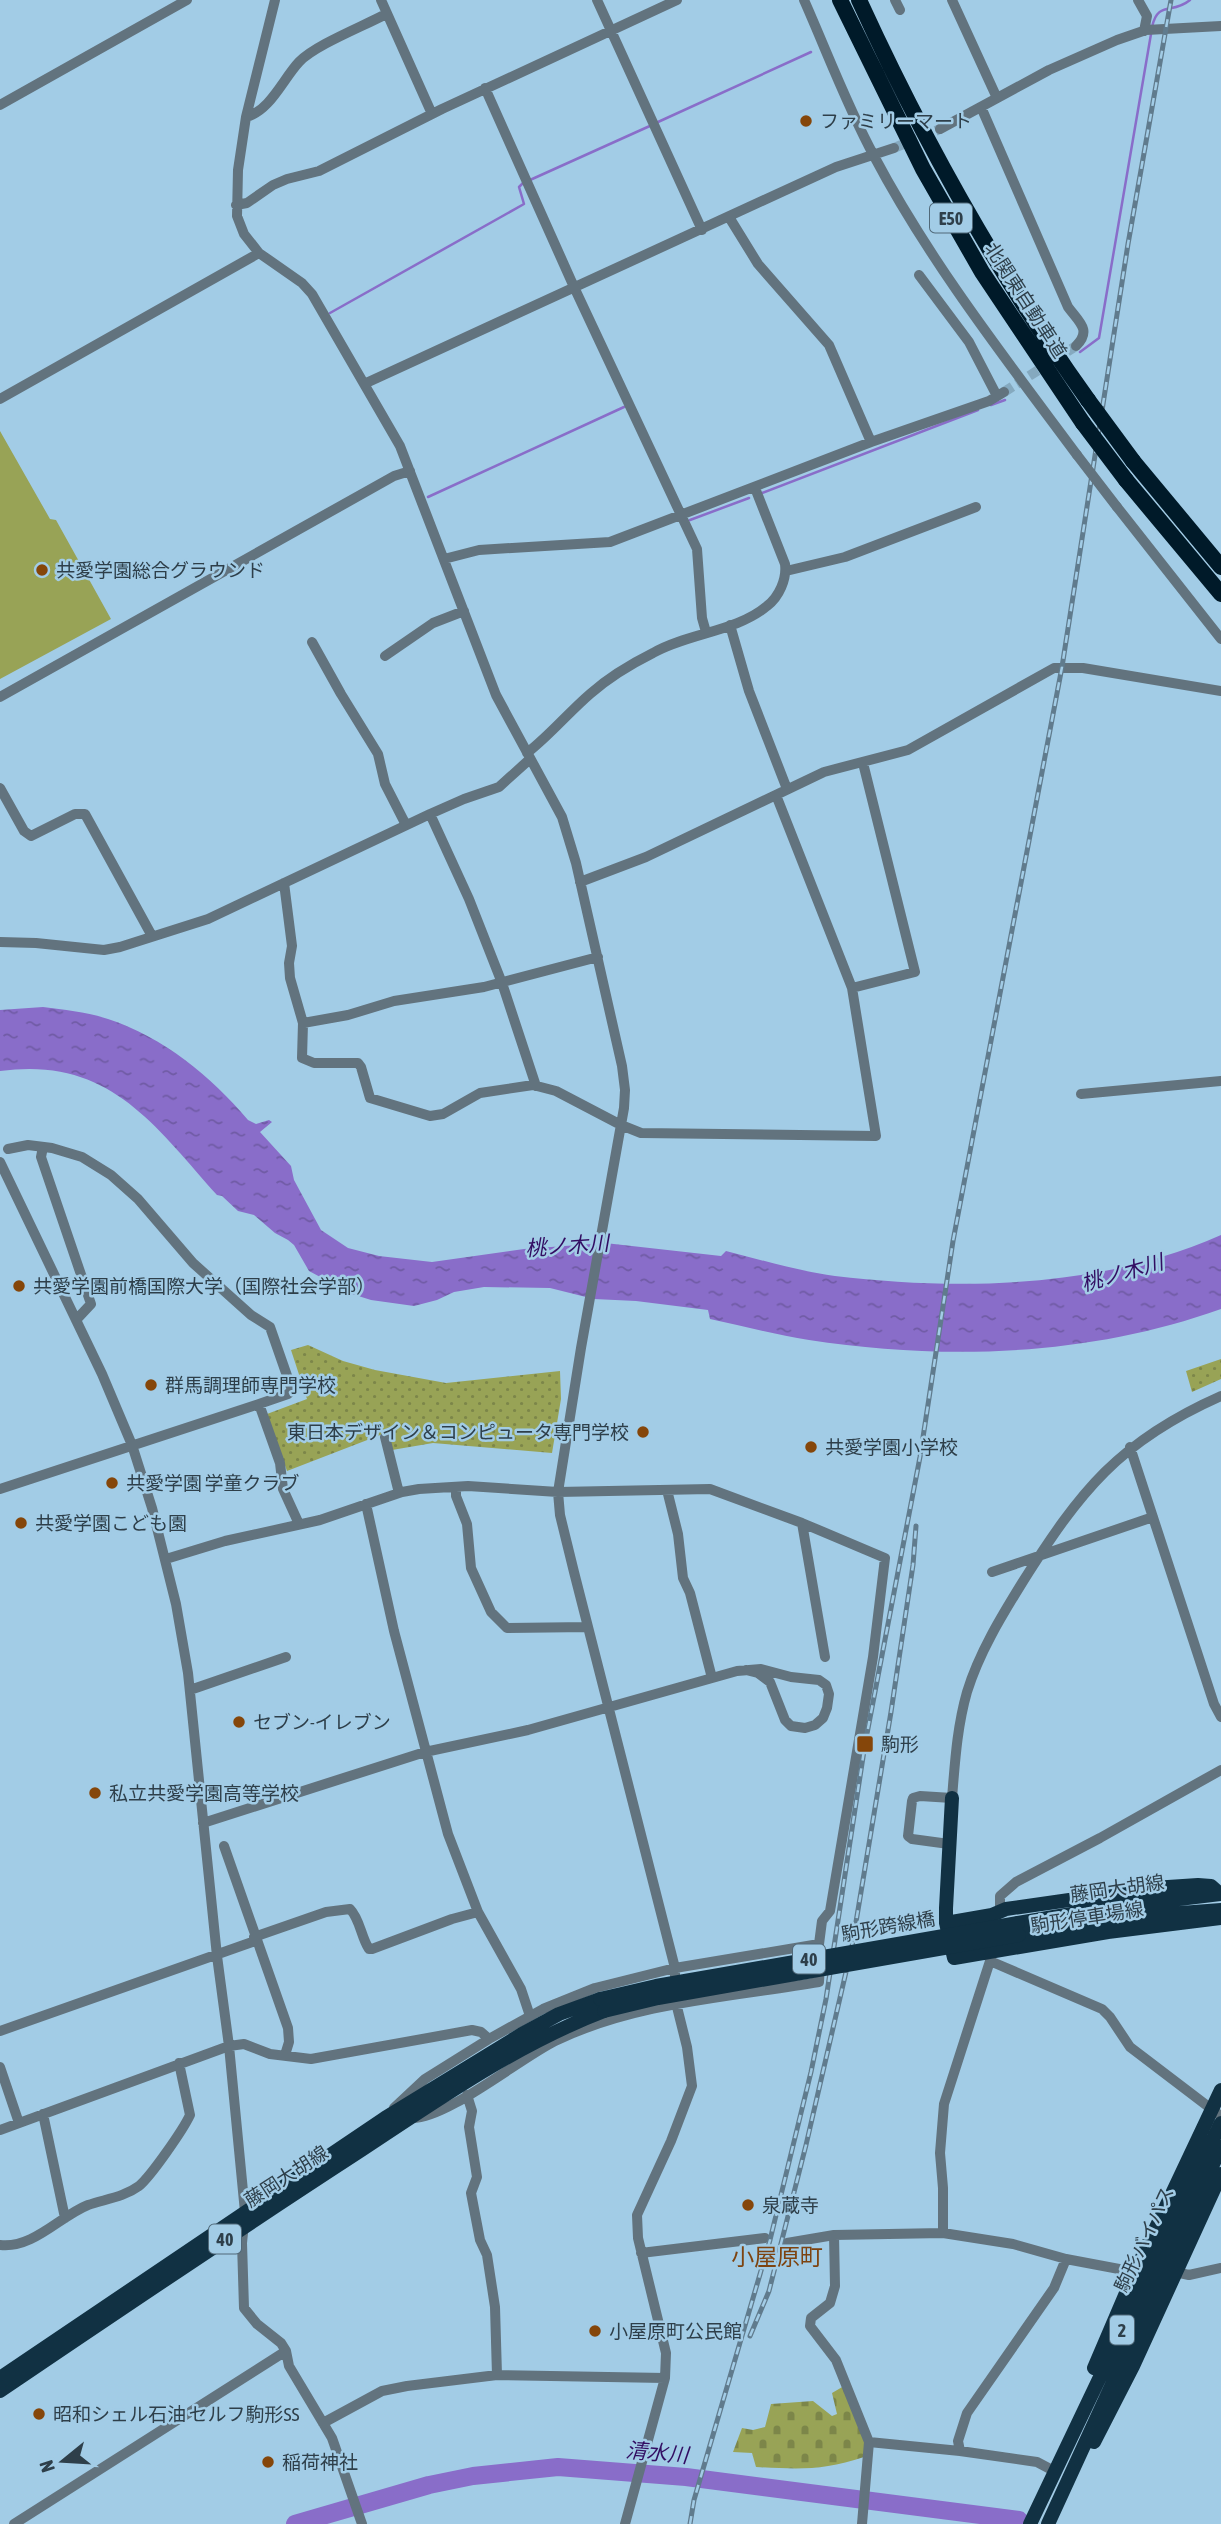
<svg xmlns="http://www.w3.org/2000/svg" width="1221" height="2524" font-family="'Asap Condensed','Noto Sans JP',sans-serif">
	<defs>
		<pattern id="grass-dots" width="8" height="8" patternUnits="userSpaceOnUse" patternTransform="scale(1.75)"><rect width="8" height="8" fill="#98a356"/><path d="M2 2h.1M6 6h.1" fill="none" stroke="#7c8649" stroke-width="1.8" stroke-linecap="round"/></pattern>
		<pattern id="cemetery-stones" width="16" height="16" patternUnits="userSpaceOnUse" patternTransform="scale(1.75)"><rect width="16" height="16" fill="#98a356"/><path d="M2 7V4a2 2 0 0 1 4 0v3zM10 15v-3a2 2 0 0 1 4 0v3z" fill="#7c8649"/></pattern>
		<pattern id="water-ripples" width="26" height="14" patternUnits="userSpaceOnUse" patternTransform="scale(1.75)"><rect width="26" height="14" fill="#896dc9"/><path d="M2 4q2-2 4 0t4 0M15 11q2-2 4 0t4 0" fill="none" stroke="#705ba5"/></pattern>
	</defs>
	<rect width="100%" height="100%" fill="#a2cce6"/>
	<path fill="url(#grass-dots)" d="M308,1345l35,16 32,9 71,13 114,-12 1,28 -9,54 -119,-10 -41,7 -4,-18 -101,39 -20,-57 40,-15 -16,-49z
		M1221,1359v20l-29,13 -6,-21z"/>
	<path fill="url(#cemetery-stones)" d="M844,2386l21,56 -1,15c-41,14 -66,12 -108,10l-4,-14 -19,-1 9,-24 11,2 12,-3 6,-23 42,-3 19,15 5,-2 -5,-21z"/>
	<path fill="#98a356" d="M0,431l50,88 6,1 55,99 -111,60z"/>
	<path fill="url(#water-ripples)" d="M43,1007c22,3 44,5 65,12 55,18 103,57 140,101l8,4 13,-4 3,2 -12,10 31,34 3,14 27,50 27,18 31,8 53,6 92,-13 81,-6 116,13 5,-5c36,9 72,20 109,25 127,15 267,12 386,-41v74c-131,47 -275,52 -412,31 -33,-5 -66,-14 -99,-21l-2,-9 -72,-9 -42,-2 -44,-11 -66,-1 -30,5 -17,8 -23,6 -43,-6 -19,-6 -43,-23 -15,-26 -6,-5 -13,-7 -21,-18 -16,-4 -16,-15 -5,-1c-64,-72 -109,-139 -217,-124v-61z"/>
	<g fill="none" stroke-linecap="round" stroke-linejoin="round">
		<path stroke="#896dc9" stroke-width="2.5" d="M1152,27c6,-27 20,-12 38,-27
			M658,122l153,-70
			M530,180l122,-55
			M330,313l194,-109 -5,-17 5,-5
			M1080,352l19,-14 52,-304
			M991,405l14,-5
			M762,493l216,-83
			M428,497l196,-90
			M690,520l59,-22"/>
		<path stroke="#896dc9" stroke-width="18" d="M295,2524l134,-39 44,-9 85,-9 128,10 333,43"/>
		<path stroke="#85a9bf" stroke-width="10" stroke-dasharray="10 5" stroke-linecap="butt" d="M894,148l46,-19
			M1004,392l72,-46"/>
		<path stroke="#62737e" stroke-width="10" d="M381,0l51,114
			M597,0l105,230
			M804,0c23,52 43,106 70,156 56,106 131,202 203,299
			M895,0l5,10
			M952,0l45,98
			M1138,0l9,16 -3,15
			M485,88l89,199 123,262 5,69 4,14
			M0,105l187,-105
			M981,107l87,200c11,15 24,23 8,39
			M246,117c24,-6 37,-38 53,-55 16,-17 65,-36 87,-48
			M940,129l109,-59 68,-30 29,-10 75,-4
			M236,205l11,-2 26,-18 14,-6 32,-8 123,-62 235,-109
			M729,217l29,47 71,81 42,97
			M919,275l50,67 28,54
			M364,384l472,-217 58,-19
			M0,399l259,-146
			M1117,507l104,132
			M444,559l35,-9 131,-8 261,-100 118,-41 15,-9
			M786,571l59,-14 131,-50
			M730,625l19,66 38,98
			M312,642l29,52 37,60 7,30 21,41
			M385,656l48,-33 31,-12
			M0,697l394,-221 16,-5
			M527,753c23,-18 41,-40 63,-59 18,-16 41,-30 63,-41 35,-20 83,-21 114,-47 12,-9 20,-27 18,-42l-30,-76
			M0,788l24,43 7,5 44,-22h10l67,122
			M430,814l39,85 33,84 34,103
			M580,882l66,-25 178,-85 84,-22 146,-82h29l138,23
			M284,883l8,63 -3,17 1,15 13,45 -1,35 12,5h44l3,4 9,31 60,18 13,-2 37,-21 53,-8 23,6 65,34 20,8 235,3 -24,-148 -76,-193
			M0,942l36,1 68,7 16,-3 88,-28 222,-105 34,-15 35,-12 31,-28
			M852,988l63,-16 -52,-209
			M303,1023l45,-8 46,-14 90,-14 114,-30
			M1081,1094l140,-13
			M43,1147l-2,10 50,147 -15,16
			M0,1162l102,212 30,71 20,63 24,96 12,69 29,283 12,90 16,166 -3,31 2,65 13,16 24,19 5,8 3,15 43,72 30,86
			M259,1404l21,59 3,26 16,35
			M385,1437l14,56
			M1130,1447l84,257 7,13
			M456,1487v9l11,28 4,44 20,44 16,16 81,-1
			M0,1489l259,-85 29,-10 4,-4 -22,-63 -19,-12 -58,-52 -55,-64 -27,-24 -29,-18 -30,-9 -24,-3 -20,4
			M667,1490l11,44 5,44 7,15 22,85
			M366,1504l28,127 54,203 30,78 43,77 9,27
			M802,1523l23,134
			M166,1559l59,-18 95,-21 82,-28 17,-3 49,-3 90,6 152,-3 92,34 83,35 -12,99 -43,254 -8,10 -3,23 -144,24 -101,-396 -14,-57 -2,-23 23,-144 43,-240 1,-18 -3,-24 -46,-203 -14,-46 -66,-122 -96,-249 -88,-152 -10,-11 -43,-30 -15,-19 -7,-18 1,-46 8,-53 29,-117
			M992,1572l161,-55
			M190,1690l96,-33
			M203,1823l222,-71 103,-22 209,-59 24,-2 30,8 28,3 7,5 3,9 -2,14 -4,10 -8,7 -10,3 -14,-2 -6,-6 -15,-38 -12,-9 -12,-3
			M949,1844l-37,-5 -4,-3 4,-35 1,-3 7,-2 32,2c3,-36 5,-71 15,-106 12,-39 34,-75 55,-109 58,-92 97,-142 199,-187
			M224,1846l64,182 1,14 -4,13
			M1000,1910v-14l16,-14 84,-44 121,-68
			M254,1937l72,-25 24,-3c10,10 11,28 19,40h3l80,-30 26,-7
			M990,1961l112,48 8,8 20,30 88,67
			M0,2031l255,-90
			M0,2067l19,56
			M467,2095l5,16 -3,16 8,50 -6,16 9,47 7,15 8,52 2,68
			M394,2108l31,-29 64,-40 54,-30 52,-21 80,-20v31l12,48 5,39 -21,55 -34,74 1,23 28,115 -1,25 -40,146
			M43,2114l22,104
			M411,2118c34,2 108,-59 144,-77 81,-39 176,-44 264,-59l1,-18
			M0,2130l229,-84 15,-2 26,10 41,5 161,-29 9,2 8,7
			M943,2233v-45l-3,-35 4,-49 46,-143 -1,-9
			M834,2235l1,51 -5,17 -19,15 -1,8 26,34 33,82 -7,82
			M787,2243l47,-8 109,-2 70,11 53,15 69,13
			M0,2245c33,4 60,-29 88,-40 18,-6 36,-8 51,-19 12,-10 44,-56 51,-71l-11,-52
			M641,2253l124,-15
			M1175,2272l14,3 32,-7
			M323,2423l59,-32 25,-5 90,-11 168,3
			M869,2442l91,9 77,11 17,9
			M960,2451l-2,-10 9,-28 87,-125 12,-29
			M14,2524l272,-173"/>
		<path stroke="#113143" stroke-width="14" d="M952,1798l-6,110v15l8,35 154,-26 113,-14
			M946,1923l46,-8 14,-6 147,-21 45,-3 13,1 9,8
			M1018,1923l95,-16 108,-13
			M1019,1935l95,-17 107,-8
			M1094,2368l41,-96 86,-182
			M0,2378l385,-260 137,-84 37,-20 41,-15
			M0,2391c118,-80 237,-160 357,-238 79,-52 158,-108 247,-142
			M1094,2442l39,-76 88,-192
			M1030,2524l191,-401
			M1048,2524l173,-377"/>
		<path stroke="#001a29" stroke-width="16" d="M840,0l83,169 59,103 101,151
			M859,0c64,140 139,274 229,400
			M1133,461l88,106
			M1126,480l95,114"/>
		<defs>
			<path id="rail" d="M750,2336l19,-45 37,-146 46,-199 39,-234 22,-147 3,-39
				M690,2524l4,-24 76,-260 41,-168 15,-73 39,-255 55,-287 33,-216 109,-574 66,-423 43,-244"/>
		</defs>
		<use href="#rail" stroke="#607b8d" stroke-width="5"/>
		<use href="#rail" stroke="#a2cce6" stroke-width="2.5" stroke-dasharray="8" stroke-linecap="butt"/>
		<path stroke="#62737e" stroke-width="10" d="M1077,455l40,52"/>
		<path stroke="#113143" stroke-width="14" d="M600,1999l56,-13 362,-63
			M604,2011l54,-13 361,-63"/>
		<path stroke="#001a29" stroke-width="16" d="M1088,400l45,61
			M1083,423l43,57"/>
	</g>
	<g fill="#85460a" stroke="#a2cce6" stroke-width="2.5">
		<circle cx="806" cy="121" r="7"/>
		<circle cx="42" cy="570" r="7"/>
		<circle cx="19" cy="1286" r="7"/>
		<circle cx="151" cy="1385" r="7"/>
		<circle cx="643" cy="1432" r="7"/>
		<circle cx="811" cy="1447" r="7"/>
		<circle cx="112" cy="1483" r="7"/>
		<circle cx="21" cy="1523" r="7"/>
		<circle cx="239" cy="1722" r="7"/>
		<rect x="856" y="1735" width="18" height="18" rx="3.5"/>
		<circle cx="95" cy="1793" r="7"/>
		<circle cx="748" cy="2205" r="7"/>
		<circle cx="595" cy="2331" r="7"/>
		<circle cx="39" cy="2414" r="7"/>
		<circle cx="268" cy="2462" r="7"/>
	</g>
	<g text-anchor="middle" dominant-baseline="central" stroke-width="5" stroke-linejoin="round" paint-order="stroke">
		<g fill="#a2cce6" stroke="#516979" stroke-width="2">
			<rect x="930" y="203.5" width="42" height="29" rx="5"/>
			<rect x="793" y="1944.5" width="32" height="29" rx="5"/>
			<rect x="209" y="2224.5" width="32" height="29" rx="5"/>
			<rect x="1110" y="2315.5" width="24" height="29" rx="5"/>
		</g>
		<g font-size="18" font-weight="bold" fill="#2e3f4a">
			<text x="951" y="218">E50</text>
			<text x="809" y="1959">40</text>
			<text x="225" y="2239">40</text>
			<text x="1122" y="2330">2</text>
		</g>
		<g font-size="19" fill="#2e3f4a" stroke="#a2cce6" text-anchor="start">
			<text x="820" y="121">ファミリーマート</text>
			<text x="56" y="570">共愛学園総合グラウンド</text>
			<text x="33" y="1286">共愛学園前橋国際大学（国際社会学部）</text>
			<text x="165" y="1385">群馬調理師専門学校</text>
			<text x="629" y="1432" text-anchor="end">東日本デザイン＆コンピュータ専門学校</text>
			<text x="825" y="1447">共愛学園小学校</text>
			<text x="126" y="1483">共愛学園 学童クラブ</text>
			<text x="35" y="1523">共愛学園こども園</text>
			<text x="253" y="1722">セブン-イレブン</text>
			<text x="881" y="1744">駒形</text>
			<text x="109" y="1793">私立共愛学園高等学校</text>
			<text x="762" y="2205">泉蔵寺</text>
			<text x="609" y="2331">小屋原町公民館</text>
			<text x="53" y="2414">昭和シェル石油 セルフ駒形SS</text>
			<text x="282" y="2462">稲荷神社</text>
		</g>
		<g font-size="19" fill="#2e3f4a" stroke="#a2cce6">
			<text transform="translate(1026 300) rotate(57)">北関東自動車道</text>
			<text transform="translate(1117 1888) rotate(-8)">藤岡大胡線</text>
			<text transform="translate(1087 1917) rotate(-9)">駒形停車場線</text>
			<text transform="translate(888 1926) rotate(-10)">駒形跨線橋</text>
			<text transform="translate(286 2176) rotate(-33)">藤岡大胡線</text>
			<text transform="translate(1144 2239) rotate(-65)">駒形バイパス</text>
		</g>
		<g font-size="21" font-style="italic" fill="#320d62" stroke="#a2cce6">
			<text transform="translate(567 1245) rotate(-4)">桃ノ木川</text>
			<text transform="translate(1122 1272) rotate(-16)">桃ノ木川</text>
			<text transform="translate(657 2452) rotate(5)">清水川</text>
		</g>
		<g font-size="23" fill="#7d4310" stroke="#a2cce6">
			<text x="777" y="2257">小屋原町</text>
		</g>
	</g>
	<g transform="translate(63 2461) rotate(252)" stroke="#a2cce6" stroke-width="5" paint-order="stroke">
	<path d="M0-5L12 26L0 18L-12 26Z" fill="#2e3f4a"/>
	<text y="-10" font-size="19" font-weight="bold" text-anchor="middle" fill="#2e3f4a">N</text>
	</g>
</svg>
